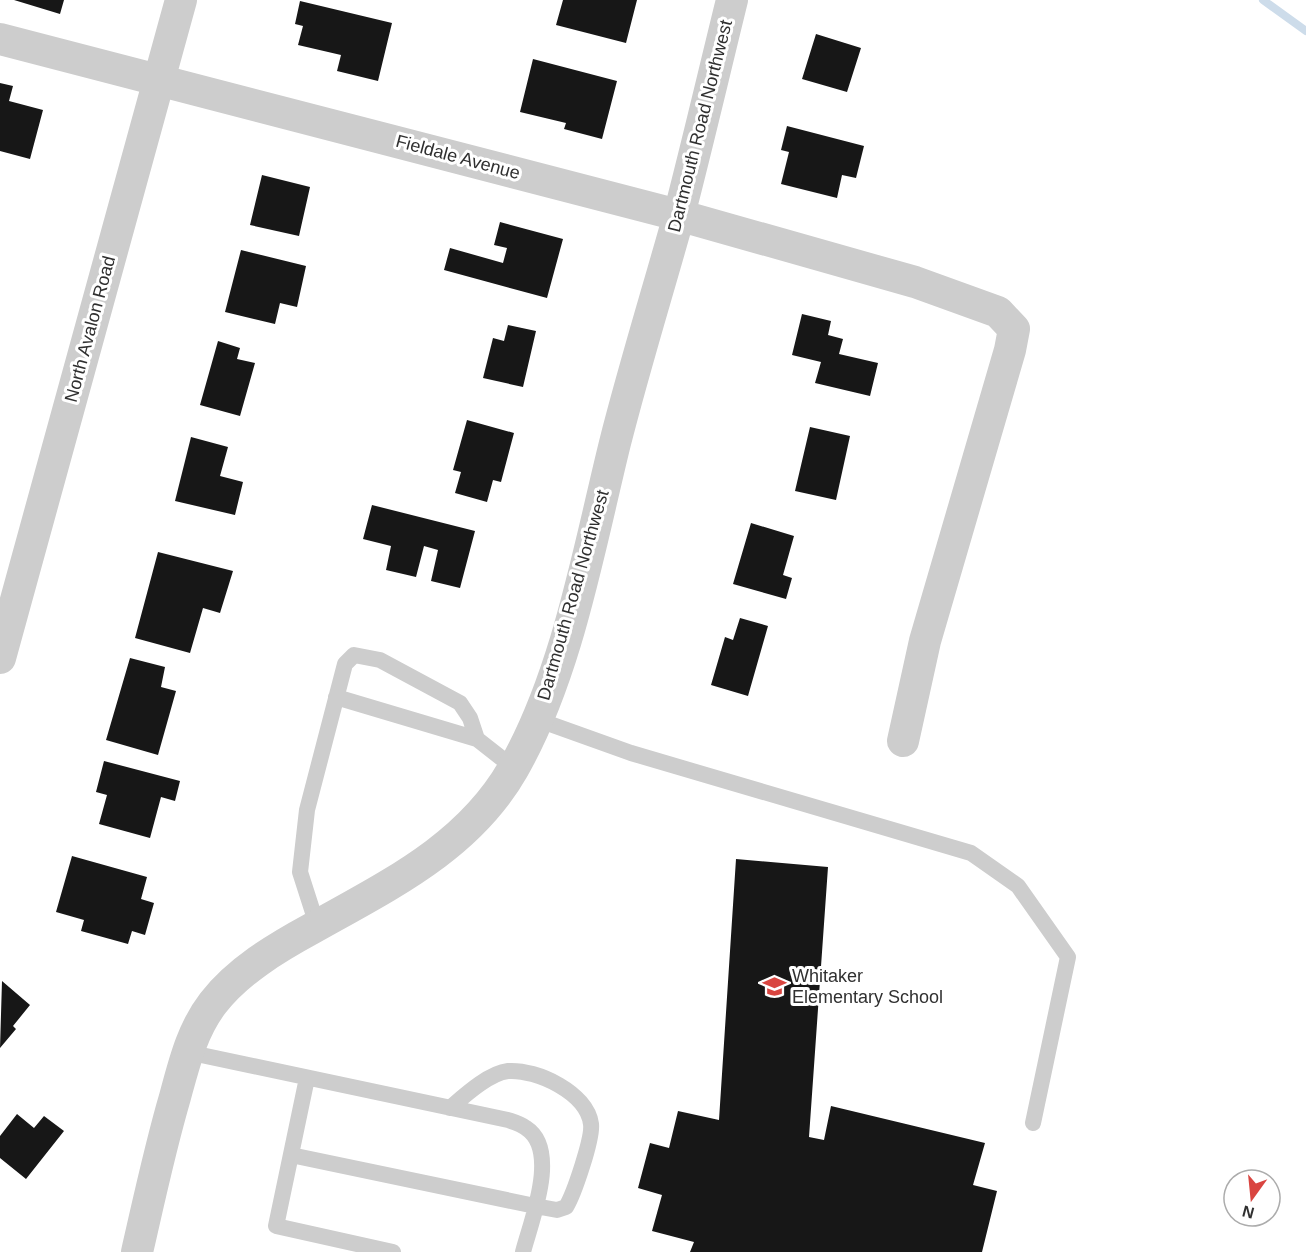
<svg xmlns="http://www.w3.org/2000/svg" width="1306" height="1252" font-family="Helvetica,sans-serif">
	<rect width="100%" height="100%" fill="#fff"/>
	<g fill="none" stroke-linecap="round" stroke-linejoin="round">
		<path stroke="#cddcea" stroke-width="8" d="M1263,0l43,31"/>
	</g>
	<path fill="#171717" d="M14,0h50l-4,14z
		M563,0h74l-11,43 -70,-18z
		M300,1l92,22 -14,58 -41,-10 4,-16 -43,-10 5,-19 -8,-2z
		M816,34l45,14 -14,44 -45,-13z
		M533,59l84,22 -15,58 -38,-10 2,-6 -46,-11z
		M0,83l13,3 -4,15 34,9 -13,49 -30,-8z
		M787,126l77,20 -8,32 -14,-3 -5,23 -56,-14 8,-32 -8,-2z
		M262,175l48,12 -11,49 -49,-11z
		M500,222l63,17 -16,59 -103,-28 6,-22 53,15 4,-15 -13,-3z
		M241,250l65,16 -9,41 -17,-4 -5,21 -50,-12z
		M802,314l29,7 -3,14 15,4 -4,15 39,9 -8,33 -55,-13 6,-21 -29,-7z
		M508,325l28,6 -13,56 -40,-9 10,-40 11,3z
		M218,341l22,7 -3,11 18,4 -15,53 -40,-11z
		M467,420l47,13 -13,49 -8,-2 -6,22 -32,-9 6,-21 -8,-2z
		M810,427l40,9 -14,64 -41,-9z
		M191,437l37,10 -8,29 23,6 -8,33 -60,-14z
		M372,505l103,26 -15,57 -29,-7 7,-31 -14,-4 -8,31 -30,-7 5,-24 -28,-7z
		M751,523l43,13 -11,39 9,3 -6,21 -53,-15z
		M158,552l75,19 -13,42 -17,-5 -13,45 -55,-15z
		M740,618l28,8 -20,70 -37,-11 14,-48 8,3z
		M130,658l35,9 -4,20 15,4 -18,64 -52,-15z
		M104,761l76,20 -5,20 -14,-4 -11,41 -51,-14 8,-29 -11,-3z
		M72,856l75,21 -6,22 13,4 -9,32 -13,-4 -4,13 -47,-13 3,-11 -28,-8z
		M736,859l92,8 -19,270 15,3 7,-34 154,37 -12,42 24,6 -15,61h-292l4,-10 -42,-11 10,-36 -24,-7 12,-45 19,5 9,-37 41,9z
		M2,981l28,24 -17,21 3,3 -16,19z
		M17,1114l17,14 10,-12 20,15 -38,48 -26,-21v-22z"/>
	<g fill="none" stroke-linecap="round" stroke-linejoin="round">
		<path stroke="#cdcdcd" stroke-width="16" d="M336,697l141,42
			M536,719l95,34 340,100 47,33 50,71 -35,166
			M317,925l-17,-53 7,-62 38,-146 9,-9 26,5 80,43 10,15 7,21 37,29
			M187,1052l321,68c6,2 13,4 18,8 34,22 5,93 -3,124
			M307,1078l-31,148 117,26
			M291,1155l244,51 22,4 9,-3c8,-13 27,-69 25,-83 -4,-31 -54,-55 -83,-53 -19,2 -44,25 -58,37"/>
		<path stroke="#cdcdcd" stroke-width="32" d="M0,39l678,176 237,67 83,30 16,17 -4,21 -85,291 -22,100
			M0,658l181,-658
			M137,1252c12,-52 23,-104 38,-155 9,-33 17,-67 38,-94 25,-32 63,-55 98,-74 76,-43 157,-81 202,-160 54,-94 76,-221 102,-326 19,-75 42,-149 63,-224 19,-73 36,-146 54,-219"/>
	</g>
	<defs>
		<symbol id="school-bare" viewBox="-9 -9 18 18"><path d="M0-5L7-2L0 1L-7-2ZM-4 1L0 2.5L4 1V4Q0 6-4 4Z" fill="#d94540" stroke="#fff" stroke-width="2.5" paint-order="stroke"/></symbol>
	</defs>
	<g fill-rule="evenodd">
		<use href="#school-bare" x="758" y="970" width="33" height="33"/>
	</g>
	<g text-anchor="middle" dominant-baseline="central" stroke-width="6" stroke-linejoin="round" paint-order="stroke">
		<g font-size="18" fill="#303030" stroke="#fff">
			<text transform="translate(700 126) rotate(-76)">Dartmouth Road Northwest</text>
			<text transform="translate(458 157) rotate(15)">Fieldale Avenue</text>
			<text transform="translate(90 329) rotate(-75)">North Avalon Road</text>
			<text transform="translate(573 595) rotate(-74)">Dartmouth Road Northwest</text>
		</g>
		<g font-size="18" fill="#303030" stroke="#fff" text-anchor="start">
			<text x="792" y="976">Whitaker<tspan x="792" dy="21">Elementary School</tspan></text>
		</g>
	</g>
	<g transform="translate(1252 1198) rotate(195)"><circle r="28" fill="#ffffff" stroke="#acacac" stroke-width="1.5"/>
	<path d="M0-4.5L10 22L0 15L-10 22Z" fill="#d94540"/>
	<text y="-9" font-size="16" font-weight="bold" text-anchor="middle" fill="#303030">N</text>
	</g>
</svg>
